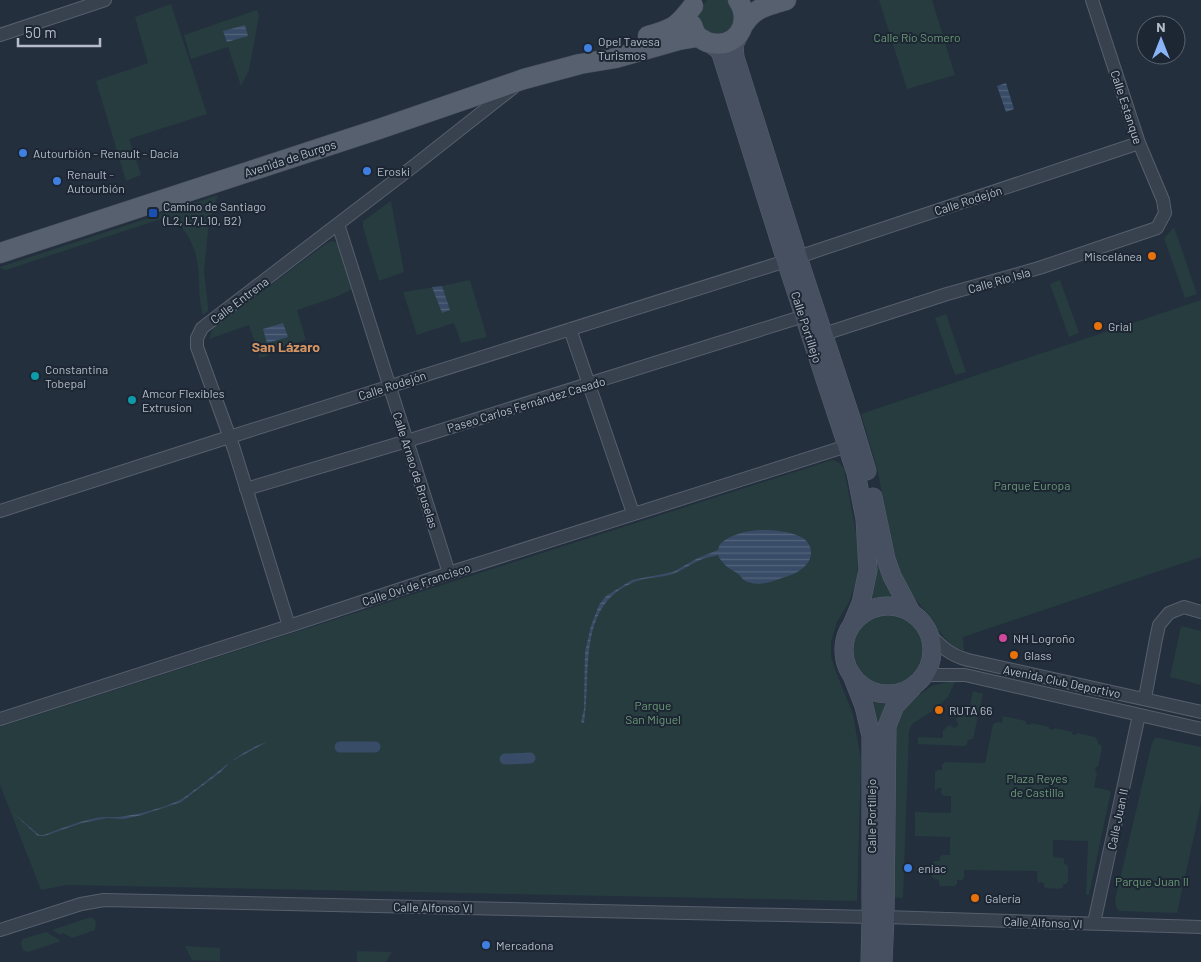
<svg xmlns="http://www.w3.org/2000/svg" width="1201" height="962" font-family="Barlow,sans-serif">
	<defs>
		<pattern id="water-rules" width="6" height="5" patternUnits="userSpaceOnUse" patternTransform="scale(1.25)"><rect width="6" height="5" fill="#394c67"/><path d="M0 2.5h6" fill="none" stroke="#53647b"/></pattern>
	</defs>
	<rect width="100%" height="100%" fill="#242f3e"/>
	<path fill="#263c3f" d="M708,0h21l7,6 -2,26 -26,4c-9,-14 -17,-23 0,-36z
		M879,0h53l23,75 -48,14z
		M171,4l36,110 -78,25 12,36 -15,6 -30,-100 52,-18 -13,-46z
		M257,10l2,6 -10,54 -8,16 -13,-39 -37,12 -7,-24z
		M218,195l-9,27 -5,49 4,36v4l-5,4c-5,-18 -3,-30 -5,-48 -2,-20 -11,-35 -24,-49l-7,-1 -161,53 -4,-1 -2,-2z
		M391,201l13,71 -25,9 -16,-54v-6z
		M1174,227l23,67 -12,4 -21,-60z
		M333,241l6,3 14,45 -17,8 -39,13 9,30 -39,11 1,5 -8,2 -11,-33 -40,14 4,-11 114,-85z
		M470,280l17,57 -26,6 -7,-20 -37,12 -14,-43 39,-6z
		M1060,280l19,53 -10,4 -19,-53z
		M1201,300v257l-238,80 1,14 -12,-5 -8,-9 -5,-6 -6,-11 -24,-28 -12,-18 -19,-102 -17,-58z
		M946,314l20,58 -11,3 -20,-57z
		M832,460c6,1 9,4 12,9l14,74v17l-1,20 -8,22 -12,20 -6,20v14l5,16 17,42 8,46 -4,141 -790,-16 -26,5 -41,-105v-58z
		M876,554l18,44 -24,2z
		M853 650a35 35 0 1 1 70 0a35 35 0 1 1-70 0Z
		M1181,626l20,5v54l-31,-8z
		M956,680l-8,17 -17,15 -19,12 -3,7 -6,167 -15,-1 5,-163 9,-22 15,-16 15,-10z
		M973,691l10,3 -10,45 -5,1 -1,4 -2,2 -47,-2v-7l25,1v-8l7,-5 4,3 3,-1 1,-3 -2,-5 6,-5 6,1z
		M868,701l20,4 -10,47z
		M1002,716l24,5v3l4,1 1,-2 18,4v2l5,1 1,-2 17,4v2l4,1 1,-2 18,4 3,4v3l3,1 1,3 -4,19h-2l-1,5 2,1 -3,14 17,4 -22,104h-3l2,-54 -35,-1v17l10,1 1,1v5l3,1 1,2v14l-2,3h-3v3l-3,2 -14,-1 -2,-1v-4l-4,-1 -2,2 -1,-13 -73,-1v8l-2,2h-5v4l-3,2h-14l-1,-2v-4l-4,-1 -3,-2v-14l3,-2h5v-4l2,-2h8v-18l-35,-1v-24l36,1v-17h-8l-2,-3 1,-5h-4l-3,3v-19l3,-2h4v-5l3,-3 40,1 8,-39 5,-2 4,1 1,-4z
		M1155,738h4l42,9v57l-24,109 -58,-2 -3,-4 -1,-7 37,-157z
		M91,917l5,4 -1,9 -23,8 -9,-5 -3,2 -8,-5z
		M46,932l15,9 -33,11 -5,-2 -2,-7 2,-4z
		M185,946l35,2v13l-28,-1z
		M357,951l35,1 -6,10h-29z"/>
	<path fill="url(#water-rules)" d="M245,25l3,11 -21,6 -4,-11z
		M1006,83l8,26 -8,3 -9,-26z
		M442,286l8,24 -8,3 -10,-26z
		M283,323l5,14 -21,6 -4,-14z
		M760,530c14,0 29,1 41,7 13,7 13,22 2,31 -6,5 -14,8 -21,10 -10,4 -23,8 -34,4 -5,-1 -7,-6 -11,-9 -9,-5 -15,-9 -19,-18 -7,2 -15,3 -22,7 -7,3 -15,9 -23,12 -13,4 -29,3 -41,9 -56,24 -40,92 -48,140l-3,-1 3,-13 1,-57 6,-26 8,-21 7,-9 26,-16 41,-8 25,-14 20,-8 2,-6c11,-10 26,-13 40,-14z
		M267,742l-37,20 -8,9 -41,31 -39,13 -18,4 -17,-1 -25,5 -38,13h-6l-26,-24 27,23h5c17,-7 34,-13 52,-17 10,-2 20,0 30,-2 18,-3 36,-8 52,-15 7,-3 13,-9 19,-13 22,-16 44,-38 70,-46z"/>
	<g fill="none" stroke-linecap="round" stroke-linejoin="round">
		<path stroke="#394c67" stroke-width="11" d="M340,747h35
			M505,759l25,-1"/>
		<defs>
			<path id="street" d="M0,35l105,-35
				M338,224l111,349
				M798,257l341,-114
				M570,329l63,184
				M824,334l123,-40 92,-26 118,-40 8,-15 -2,-13 -24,-57 -47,-143
				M246,489l161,-48 397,-125
				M0,511l220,-71 566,-179
				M289,626l-55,-177 -37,-102v-9l5,-10 213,-163 99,-78
				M930,635c13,13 20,20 38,25l233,52
				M925,675h40l236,54
				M1145,698l11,-59 3,-14 10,-12 15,-6 17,5
				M0,719l289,-93 160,-53 398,-127
				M885,917l316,10
				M1094,923l45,-208
				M0,930l81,-26 23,-4 767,17"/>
			<path id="secondary" d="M740,33l-6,12 1,12 63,200 54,164 15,50
				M706,41l12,8 3,5 65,207 70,212 9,46 3,51 -7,33 -8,19
				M873,497l13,62 6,17 19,36
				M844 650a44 44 0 1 1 88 0a44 44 0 1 1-88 0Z
				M851,673l13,33 7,30v181l-1,45
				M883,962l2,-45 2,-191 8,-20 18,-19"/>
			<path id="primary" d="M744,24c11,-17 24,-18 42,-24
				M692,25c1,3 3,8 5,11 2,2 7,4 10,6 28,9 47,-18 31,-42
				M648,36c25,-7 29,-9 45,-30
				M0,253l379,-124 145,-50 56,-15 36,-6 63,-18 18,-3"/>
		</defs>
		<use href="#street" stroke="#565f6c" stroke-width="14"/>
		<use href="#secondary" stroke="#565f6c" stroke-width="19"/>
		<use href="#primary" stroke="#414a57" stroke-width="21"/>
		<use href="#street" stroke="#38414e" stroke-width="12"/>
		<use href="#secondary" stroke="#465061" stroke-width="18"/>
		<use href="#primary" stroke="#56606e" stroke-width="20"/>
	</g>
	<g fill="#3f7fe0" stroke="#1d2633" stroke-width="2">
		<circle cx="588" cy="48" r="5"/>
		<circle cx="23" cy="153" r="5"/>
		<circle cx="367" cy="171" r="5"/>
		<circle cx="57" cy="181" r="5"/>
		<circle cx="908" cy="868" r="5"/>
		<circle cx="486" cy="945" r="5"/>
	</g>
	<rect fill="#1a4fb4" stroke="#1d2633" stroke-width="2" x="148" y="208" width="10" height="10" rx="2.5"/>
	<g fill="#e8710a" stroke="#1d2633" stroke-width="2">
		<circle cx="1152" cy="256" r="5"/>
		<circle cx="1098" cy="326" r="5"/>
		<circle cx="1014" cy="655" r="5"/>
		<circle cx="939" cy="710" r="5"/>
		<circle cx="975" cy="898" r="5"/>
	</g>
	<g fill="#0f9aa8" stroke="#1d2633" stroke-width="2">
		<circle cx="35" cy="376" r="5"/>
		<circle cx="132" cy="400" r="5"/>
	</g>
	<circle fill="#d1479c" stroke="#1d2633" stroke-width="2" cx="1003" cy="638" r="5"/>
	<g text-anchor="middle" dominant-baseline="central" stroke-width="4" stroke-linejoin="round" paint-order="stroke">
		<g font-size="12" fill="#6b9a76" stroke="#1d2633">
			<text x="917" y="37">Calle Río Somero</text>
			<text x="1032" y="485">Parque Europa</text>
			<text x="653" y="705">Parque<tspan x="653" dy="14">San Miguel</tspan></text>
			<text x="1037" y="778">Plaza Reyes<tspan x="1037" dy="14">de Castilla</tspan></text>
			<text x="1152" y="881">Parque Juan II</text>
		</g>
		<g font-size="12" fill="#b4bcc9" stroke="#1d2633" text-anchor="start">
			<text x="598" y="41">Opel Tavesa<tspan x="598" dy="14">Turismos</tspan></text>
			<text x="33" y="153">Autourbión - Renault - Dacia</text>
			<text x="377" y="171">Eroski</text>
			<text x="67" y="174">Renault -<tspan x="67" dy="14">Autourbión</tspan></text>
			<text x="163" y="206">Camino de Santiago<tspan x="163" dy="14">(L2, L7,L10, B2)</tspan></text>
			<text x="1142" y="256" text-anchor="end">Miscelánea</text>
			<text x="1108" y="326">Grial</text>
			<text x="45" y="369">Constantina<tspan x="45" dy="14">Tobepal</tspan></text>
			<text x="142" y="393">Amcor Flexibles<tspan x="142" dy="14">Extrusion</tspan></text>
			<text x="1013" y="638">NH Logroño</text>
			<text x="1024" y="655">Glass</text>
			<text x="949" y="710">RUTA 66</text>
			<text x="918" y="868">eniac</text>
			<text x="985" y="898">Galería</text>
			<text x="496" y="945">Mercadona</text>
		</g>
		<g font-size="12" fill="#b4bcc9" stroke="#1d2633">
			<text transform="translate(1127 107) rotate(72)">Calle Estanque</text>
			<text transform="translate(290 158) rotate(-18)">Avenida de Burgos</text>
			<text transform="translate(968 200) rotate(-18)">Calle Rodejón</text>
			<text transform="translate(999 280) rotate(-16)">Calle Río Isla</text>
			<text transform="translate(239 300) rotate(-37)">Calle Entrena</text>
			<text transform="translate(807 327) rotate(72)">Calle Portillejo</text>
			<text transform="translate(392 385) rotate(-18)">Calle Rodejón</text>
			<text transform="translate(526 404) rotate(-17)">Paseo Carlos Fernández Casado</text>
			<text transform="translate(416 470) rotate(72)">Calle Arnao de Bruselas</text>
			<text transform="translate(416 584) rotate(-18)">Calle Ovi de Francisco</text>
			<text transform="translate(1062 681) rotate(12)">Avenida Club Deportivo</text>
			<text transform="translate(871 816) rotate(-90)">Calle Portillejo</text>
			<text transform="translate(1117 819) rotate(-78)">Calle Juan II</text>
			<text transform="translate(433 907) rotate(1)">Calle Alfonso VI</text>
			<text transform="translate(1043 922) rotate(2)">Calle Alfonso VI</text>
		</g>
		<g font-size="14" font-weight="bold" fill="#d59563" stroke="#1d2633">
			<text x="286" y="346">San Lázaro</text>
		</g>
	</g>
	<g transform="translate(1161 40)"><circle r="24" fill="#1d2633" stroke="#59626f"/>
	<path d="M0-4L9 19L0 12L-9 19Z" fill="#8ab4f8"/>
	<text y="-8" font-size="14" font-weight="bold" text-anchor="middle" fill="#b4bcc9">N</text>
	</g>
	<path d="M18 38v8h82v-8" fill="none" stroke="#b4bcc9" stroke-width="2.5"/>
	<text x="25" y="38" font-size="15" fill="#b4bcc9" stroke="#1d2633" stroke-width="4" paint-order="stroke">50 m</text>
</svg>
